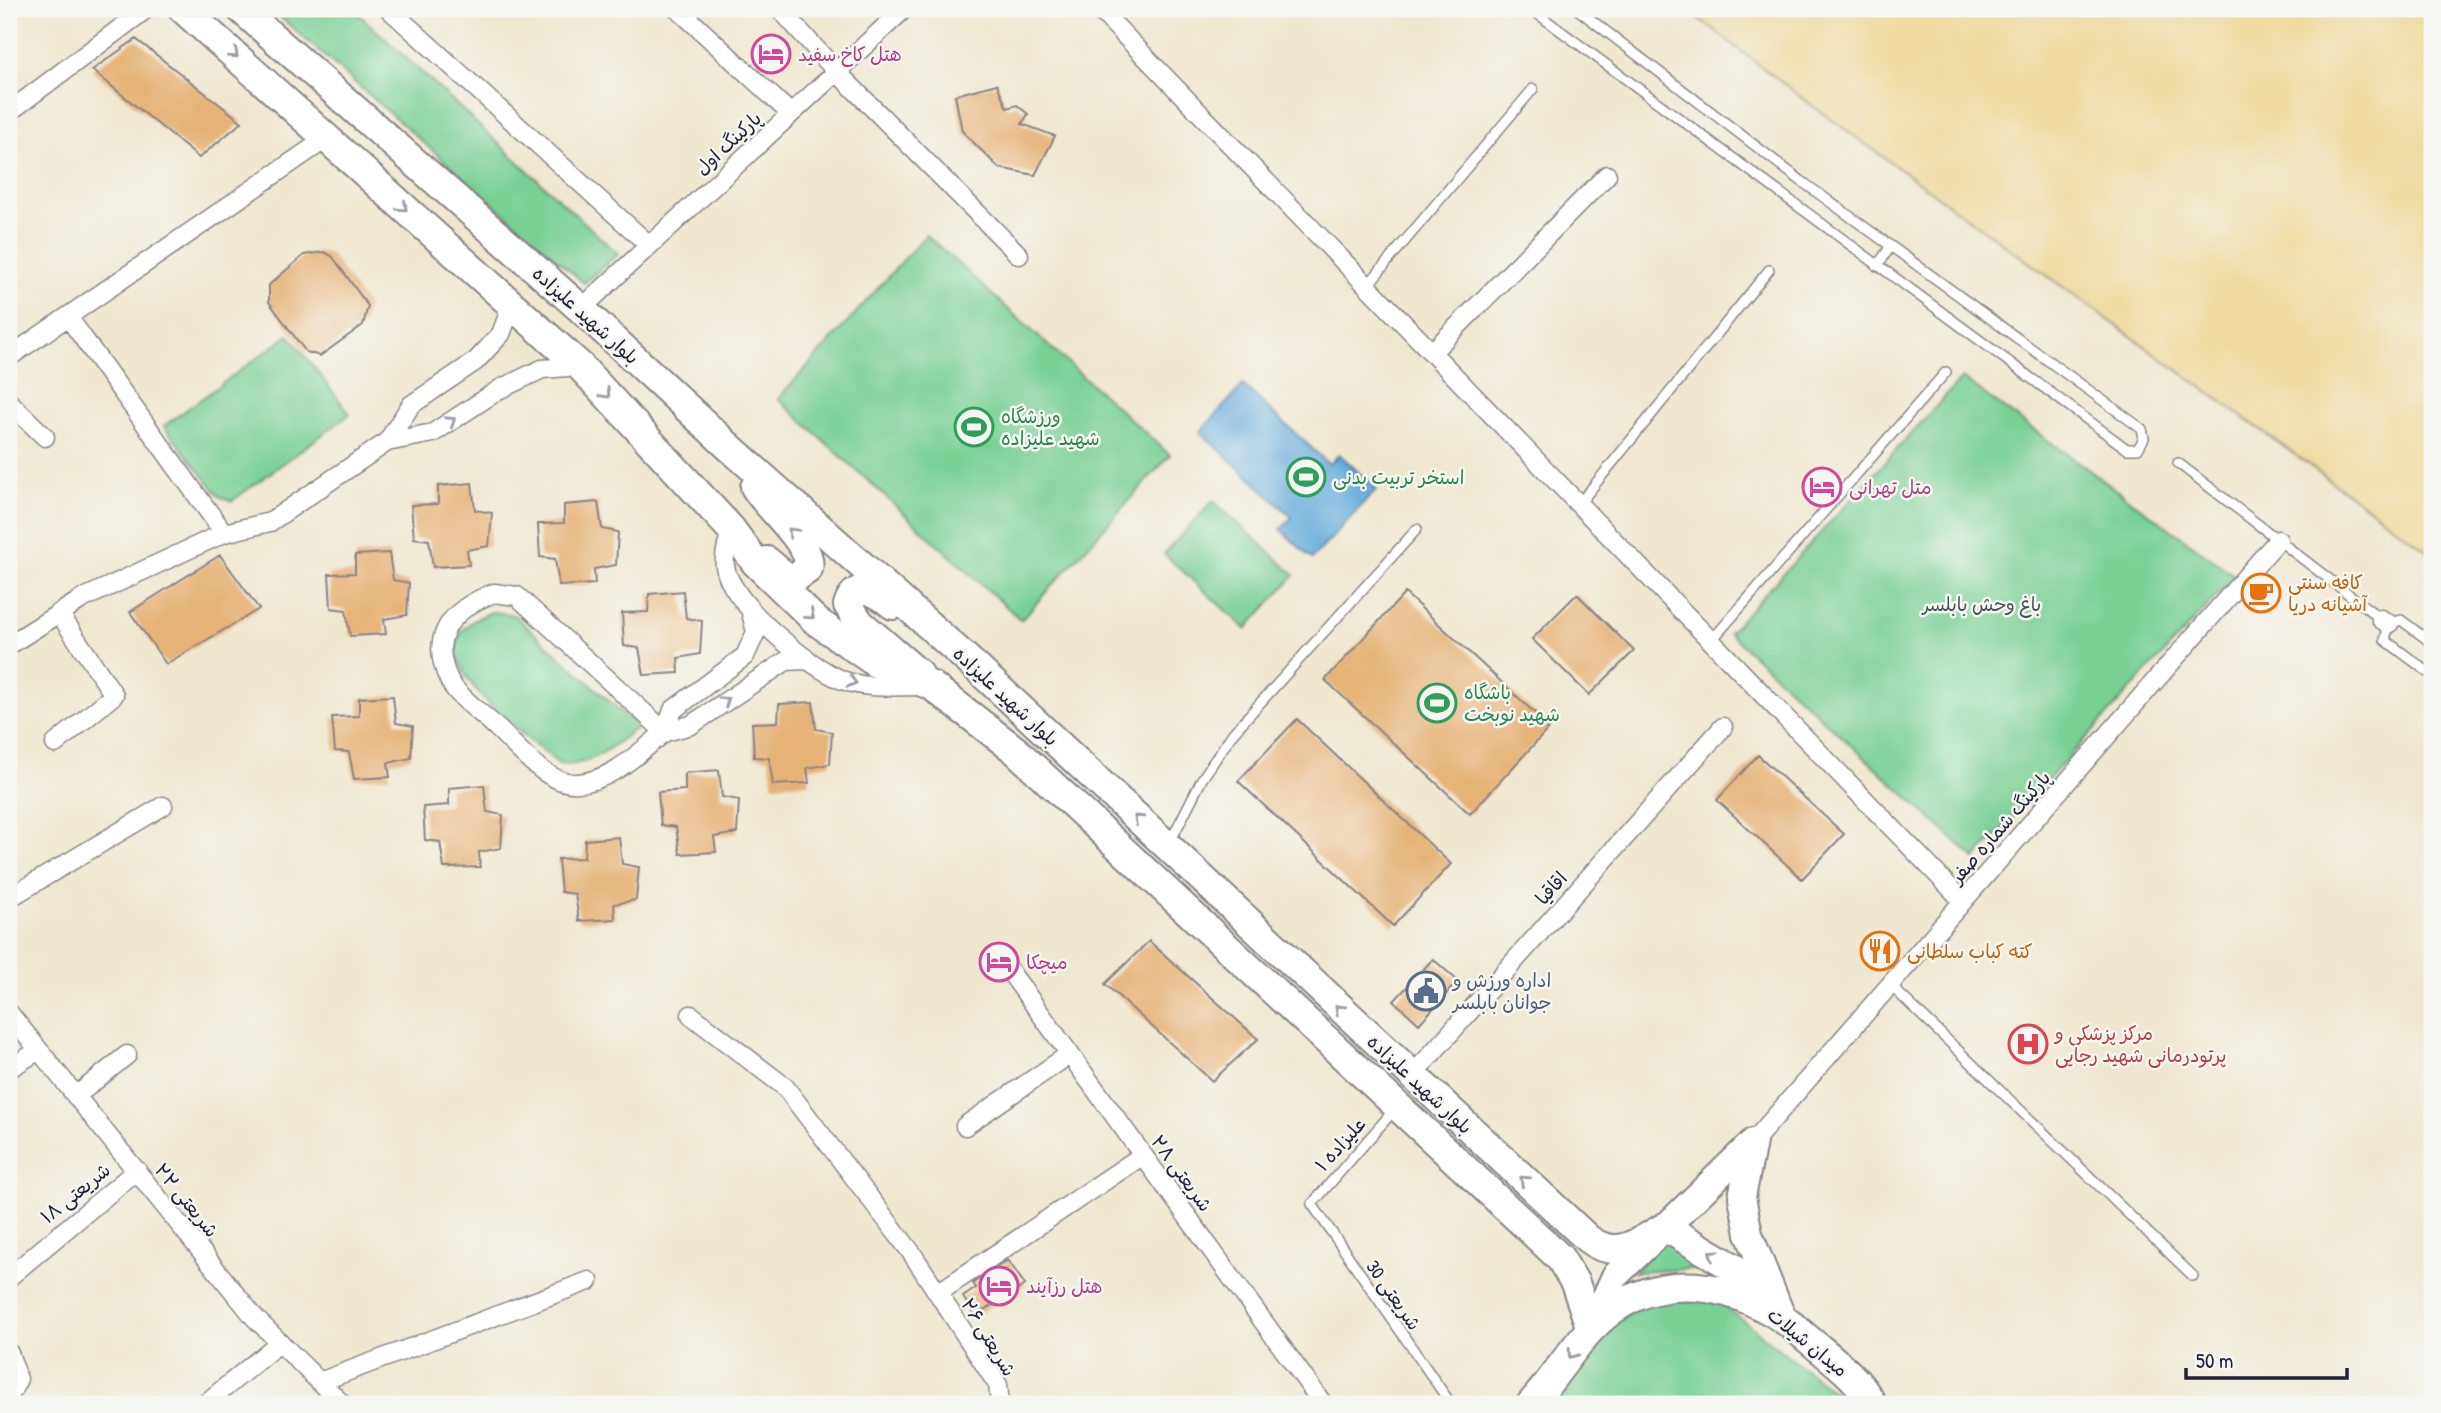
<svg xmlns="http://www.w3.org/2000/svg" width="2441" height="1413" font-family="'Patrick Hand','Playpen Sans Arabic',sans-serif">
	<rect width="100%" height="100%" fill="#f6f6f2"/>
	<filter id="ink" filterUnits="userSpaceOnUse"><feTurbulence type="fractalNoise" baseFrequency=".0143" numOctaves="2"/><feDisplacementMap in="SourceGraphic" scale="14" xChannelSelector="R" yChannelSelector="G"/><feConvolveMatrix kernelMatrix="1 2 1 2 8 2 1 2 1" color-interpolation-filters="sRGB"/></filter>
	<filter id="wash" filterUnits="userSpaceOnUse"><feTurbulence type="fractalNoise" baseFrequency=".00686" numOctaves="4" result="noise"/><feDisplacementMap in="SourceGraphic" scale="28" xChannelSelector="R" yChannelSelector="G"/><feGaussianBlur stdDeviation="1.57" result="paint"/><feColorMatrix in="noise" values="0 0 0 0 0 0 0 0 0 0 0 0 0 0 0 0 0 1.4 0 .05"/><feComposite in="paint" operator="in"/></filter>
	<g filter="url(#wash)">
		<rect width="100%" height="100%" fill="#f0e7d0"/>
		<path fill="#78d095" stroke="#4d7968" stroke-width="2" d="M271,9h82l265,245 -34,29z
			M926,235l244,220 -149,165 -243,-221z
			M289,335l61,79 -118,87 -12,-4 -56,-71z
			M1962,378l273,198 -260,283 -246,-226z
			M1213,501l82,74 -49,54 -82,-75z
			M492,612l22,3 124,112c-24,17 -48,42 -79,37 -34,-30 -164,-117 -67,-152z
			M1664,1240l43,28 -74,4z
			M1717,1300l132,104h-311l66,-73 41,-30z"/>
		<path fill="#eeda9e" stroke="#887e6c" stroke-width="2" d="M1686,9h746v545l-622,-450z"/>
		<path fill="#63abda" stroke="#42668a" stroke-width="2" d="M1243,385l86,79 10,-10 38,35 -65,70 -31,-29 11,-13 -92,-85z"/>
		<g id="blocks">
			<path fill="#e6b275" d="M136,39l106,83 -43,36 -107,-88z
				M997,84l10,24 10,-3 11,9 -6,10 33,12 -20,39 -36,-7 -37,-37 -7,-36z
				M324,252l8,4 36,50 -5,19 -43,31 -14,-4 -37,-50v-17l35,-30z
				M472,483l3,27 17,3 -3,33 -22,4 2,15 -36,2 -4,-27 -15,-2 -3,-33 27,-1v-18z
				M598,502l4,27 16,3 -2,33 -22,4 1,15 -36,2 -4,-27 -15,-2 -2,-33 26,-1v-18z
				M389,553l4,27 16,3 -2,32 -23,4 2,15 -36,2 -4,-26 -15,-2 -2,-34 26,-1v-18z
				M220,555l39,54 -93,55 -36,-52z
				M683,591l3,27 16,3 -2,33 -22,4 1,15 -35,2 -5,-27 -15,-2 -2,-33 26,-1 1,-18z
				M1405,593l145,134 -80,87 -145,-134z
				M1577,594l57,57 -45,44 -57,-56z
				M393,696l3,27 17,3 -2,32 -23,5 2,14 -36,2 -5,-27 -14,-1 -3,-34 27,-1v-18z
				M813,702l3,27 16,3 -2,32 -23,4 2,15 -36,2 -4,-27 -15,-1 -2,-34 26,-1 1,-18z
				M1297,719l154,145 -58,62 -155,-145z
				M1758,755l86,79 -42,45 -85,-79z
				M719,770l3,27 17,3 -2,33 -23,4 2,15 -36,2 -4,-27 -15,-2 -3,-33 27,-2v-17z
				M484,785l3,27 16,3 -2,33 -22,4 1,15 -36,1 -4,-26 -15,-2 -2,-33 26,-2v-17z
				M619,837l3,27 17,3 -3,33 -22,4 1,15 -36,2 -4,-27 -14,-2 -3,-33 26,-1 1,-18z
				M1149,941l109,98 -46,42 -107,-97z
				M1433,959l25,22 -39,43 -25,-23z
				M1008,1260l17,25 -50,31 -12,-19 13,-9 -3,-5z"/>
		</g>
	</g>
	<g filter="url(#ink)">
		<use href="#blocks" fill-opacity="0" stroke="#898486" stroke-width="2"/>
		<g fill="none" stroke-linecap="round" stroke-linejoin="round">
			<defs>
				<path id="service" d="M1531,9l596,440h11l6,-11 -2,-9 -342,-249 -223,-171
					M1877,266l14,-20
					M1367,286l166,-197
					M2178,463l203,156
					M1579,504l190,-234
					M1711,641l235,-269
					M2432,643l-31,-23 -12,4 -4,16 47,35
					M1170,842l32,-63 31,-46 184,-204
					M1890,985l303,291
					M1395,1109l-83,95 139,200"/>
				<path id="minor" d="M389,9l260,236
					M678,9l113,105
					M780,9l56,62 183,184
					M1099,9l864,892
					M9,112l137,-103
					M581,309l323,-300
					M68,317l156,216
					M1432,352l175,-177
					M9,357l318,-219
					M9,402l36,35
					M387,442l46,-9 67,-44 42,-20 38,-3
					M731,529c-2,11 -8,26 -6,37 5,37 84,101 117,114 24,9 50,6 75,6
					M494,593l23,3 148,136c-25,20 -54,49 -87,51 -31,3 -61,-37 -82,-56 -13,-13 -37,-29 -46,-45 -23,-46 2,-73 44,-89z
					M2381,619l8,5
					M9,645l73,-46 142,-66 46,-11 117,-80 24,-37 65,-44 25,-27 11,-29
					M665,732l26,-7 95,-64 22,-1
					M665,732l8,-22 72,-54 11,-24 -6,-23
					M55,744l59,-49 -55,-82
					M9,898l154,-92
					M1006,966l317,438
					M9,1013l246,305 87,86
					M691,1015l94,72 126,165 87,133 2,19
					M9,1069l30,-19
					M1411,1077l312,-350
					M76,1096l51,-41
					M965,1126l105,-72
					M1753,1142l525,-602
					M9,1277l128,-107
					M938,1293l205,-138
					M9,1353l9,26 -9,18
					M322,1381l267,-100
					M205,1404l75,-62"/>
				<path id="secondary" d="M1753,1142l-11,55 7,37 32,80
					M1591,1329l24,-53 138,-134"/>
				<path id="primary" d="M183,9l397,357 151,163 25,34 60,58 60,42 56,23 83,64 509,474 36,34 15,25 16,46
					M241,9l340,300 146,136 252,225 609,569c29,22 50,3 77,-12l74,44 42,44
					M755,487c13,22 60,59 53,82l-13,9 -10,-2 -18,-15
					M893,605c-15,-12 -36,-27 -45,0l12,18 59,51
					M1531,1404c21,-23 39,-53 60,-75 60,-65 149,-49 210,4 25,22 56,42 71,71"/>
			</defs>
			<use href="#service" stroke="#898486" stroke-width="12"/>
			<use href="#minor" stroke="#898486" stroke-width="21"/>
			<use href="#secondary" stroke="#898486" stroke-width="30"/>
			<use href="#primary" stroke="#898486" stroke-width="32"/>
			<use href="#service" stroke="#fff" stroke-width="9"/>
			<use href="#minor" stroke="#fff" stroke-width="18"/>
			<use href="#secondary" stroke="#fff" stroke-width="26"/>
			<use href="#primary" stroke="#fff" stroke-width="28"/>
		</g>
		<defs><path id="oneway-chevron" d="M-2-3.5L2.5 0L-2 3.5" fill="none" stroke-width="1.6" stroke-linecap="round" stroke-linejoin="round" transform="scale(1.75)"/></defs>
		<g stroke="#9c9ca7">
			<use href="#oneway-chevron" transform="translate(234 54) rotate(42)"/>
			<use href="#oneway-chevron" transform="translate(403 207) rotate(42)"/>
			<use href="#oneway-chevron" transform="translate(606 394) rotate(47)"/>
			<use href="#oneway-chevron" transform="translate(451 421) rotate(-33)"/>
			<use href="#oneway-chevron" transform="translate(792 532) rotate(-134)"/>
			<use href="#oneway-chevron" transform="translate(810 615) rotate(41)"/>
			<use href="#oneway-chevron" transform="translate(852 682) rotate(15)"/>
			<use href="#oneway-chevron" transform="translate(725 701) rotate(-35)"/>
			<use href="#oneway-chevron" transform="translate(1138 819) rotate(-137)"/>
			<use href="#oneway-chevron" transform="translate(1339 1009) rotate(-137)"/>
			<use href="#oneway-chevron" transform="translate(1524 1180) rotate(-138)"/>
			<use href="#oneway-chevron" transform="translate(1713 1254) rotate(-146)"/>
			<use href="#oneway-chevron" transform="translate(1572 1354) rotate(127)"/>
		</g>
	</g>
	<defs>
		<symbol id="hotel-ring" viewBox="-11 -11 22 22"><circle r="9.5" fill="#f6f6f2" stroke="#d1479c" stroke-width="1.5"/><path d="M-6-4.5h1.5V1H6V5H4.5V3h-9V5H-6ZM-4 0a1.8 1.8 0 1 1 3.6 0ZM.5 0V-2.5h3Q6-2.5 6 0Z" fill="#d1479c"/></symbol>
		<symbol id="stadium-ring" viewBox="-11 -11 22 22"><circle r="9.5" fill="#f6f6f2" stroke="#2e9e5b" stroke-width="1.5"/><path d="M0-5a6.5 5 0 1 0 0 10a6.5 5 0 1 0 0-10ZM-3.5-1.8h7v3.6h-7Z" fill="#2e9e5b"/></symbol>
		<symbol id="cafe-ring" viewBox="-11 -11 22 22"><circle r="9.5" fill="#f6f6f2" stroke="#e8710a" stroke-width="1.5"/><path d="M-5.5-4.5H6V0H3Q3 3.5 0 3.5H-2.5Q-5.5 3.5-5.5 0ZM3-3.2v2h1.7v-2ZM-6 4.5H4V6H-6Z" fill="#e8710a"/></symbol>
		<symbol id="restaurant-ring" viewBox="-11 -11 22 22"><circle r="9.5" fill="#f6f6f2" stroke="#e8710a" stroke-width="1.5"/><path d="M-5-6h1v4h1v-4h1v4h1v-4h1v5L-1.5 .5V6h-2V.5L-5-1ZM5-6V6H3V1.5H1.5Q1.5-4 5-6Z" fill="#e8710a"/></symbol>
		<symbol id="civic-ring" viewBox="-11 -11 22 22"><circle r="9.5" fill="#f6f6f2" stroke="#5c6f8a" stroke-width="1.5"/><path d="M-.6-6.5H3V-4.5H.6V-3L4-1V1h2V6H-6V1h2V-1L-.6-3ZM-1.2 2.5V6h2.4V2.5Z" fill="#5c6f8a"/></symbol>
		<symbol id="hospital-ring" viewBox="-11 -11 22 22"><circle r="9.5" fill="#f6f6f2" stroke="#e0444e" stroke-width="1.5"/><path d="M-5-5h3v3.5h4V-5h3V5h-3V1.5h-4V5h-3Z" fill="#e0444e"/></symbol>
	</defs>
	<g fill-rule="evenodd">
		<use href="#hotel-ring" x="749" y="32" width="44" height="44"/>
		<use href="#stadium-ring" x="952" y="405" width="44" height="44"/>
		<use href="#stadium-ring" x="1284" y="455" width="44" height="44"/>
		<use href="#hotel-ring" x="1800" y="465" width="44" height="44"/>
		<use href="#cafe-ring" x="2239" y="571" width="44" height="44"/>
		<use href="#stadium-ring" x="1415" y="681" width="44" height="44"/>
		<use href="#restaurant-ring" x="1858" y="929" width="44" height="44"/>
		<use href="#hotel-ring" x="977" y="940" width="44" height="44"/>
		<use href="#civic-ring" x="1404" y="969" width="44" height="44"/>
		<use href="#hospital-ring" x="2006" y="1022" width="44" height="44"/>
		<use href="#hotel-ring" x="977" y="1264" width="44" height="44"/>
	</g>
	<g text-anchor="middle" dominant-baseline="central" stroke-width="5" stroke-linejoin="round" paint-order="stroke">
		<g font-size="19" fill="#b23c85" stroke="#f6f6f2" text-anchor="start">
			<text x="798" y="54">هتل کاخ سفید</text>
			<text x="1849" y="487">متل تهرانی</text>
			<text x="1026" y="962">میچکا</text>
			<text x="1026" y="1286">هتل رزآیند</text>
		</g>
		<g font-size="19" fill="#22223b" stroke="#f6f6f2">
			<text transform="translate(728 143) rotate(-43)">پارکینگ اول</text>
			<text transform="translate(586 315) rotate(42)">بلوار شهید علیزاده</text>
			<text transform="translate(1006 696) rotate(43)">بلوار شهید علیزاده</text>
			<text transform="translate(2000 827) rotate(-49)">پارکینگ شماره صفر</text>
			<text transform="translate(1551 888) rotate(-48)">اقاقیا</text>
			<text transform="translate(1420 1084) rotate(43)">بلوار شهید علیزاده</text>
			<text transform="translate(1340 1144) rotate(-48)">علیزاده ۱</text>
			<text transform="translate(1182 1173) rotate(54)">شریعتی ۲۸</text>
			<text transform="translate(75 1193) rotate(-39)">شریعتی ۱۸</text>
			<text transform="translate(187 1200) rotate(51)">شریعتی ۲۲</text>
			<text transform="translate(1394 1295) rotate(55)">شریعتی 30</text>
			<text transform="translate(989 1337) rotate(59)">شریعتی ۲۶</text>
			<text transform="translate(1808 1342) rotate(39)">میدان شیلات</text>
		</g>
		<g font-size="19" fill="#27864d" stroke="#f6f6f2" text-anchor="start">
			<text x="1001" y="416">ورزشگاه<tspan x="1001" dy="22">شهید علیزاده</tspan></text>
			<text x="1333" y="477">استخر تربیت بدنی</text>
			<text x="1464" y="692">باشگاه<tspan x="1464" dy="22">شهید نوبخت</tspan></text>
		</g>
		<g font-size="19" fill="#c56008" stroke="#f6f6f2" text-anchor="start">
			<text x="2288" y="582">کافه سنتی<tspan x="2288" dy="22">آشیانه دریا</tspan></text>
			<text x="1907" y="951">کته کباب سلطانی</text>
		</g>
		<g font-size="19" fill="#3c5656" stroke="#f6f6f2">
			<text x="1982" y="604">باغ وحش بابلسر</text>
		</g>
		<g font-size="19" fill="#4e5e75" stroke="#f6f6f2" text-anchor="start">
			<text x="1453" y="980">اداره ورزش و<tspan x="1453" dy="22">جوانان بابلسر</tspan></text>
		</g>
		<g font-size="19" fill="#be3a42" stroke="#f6f6f2" text-anchor="start">
			<text x="2055" y="1033">مرکز پزشکی و<tspan x="2055" dy="22">پرتودرمانی شهید رجایی</tspan></text>
		</g>
	</g>
	<rect width="2441" height="1413" fill="none" stroke="#f6f6f2" stroke-width="35"/>
	<path d="M2186 1368v10h161v-10" fill="none" stroke="#22223b" stroke-width="3.5"/>
	<text x="2196" y="1368" font-size="21" fill="#22223b" stroke="#f6f6f2" stroke-width="5" paint-order="stroke">50 m</text>
</svg>
